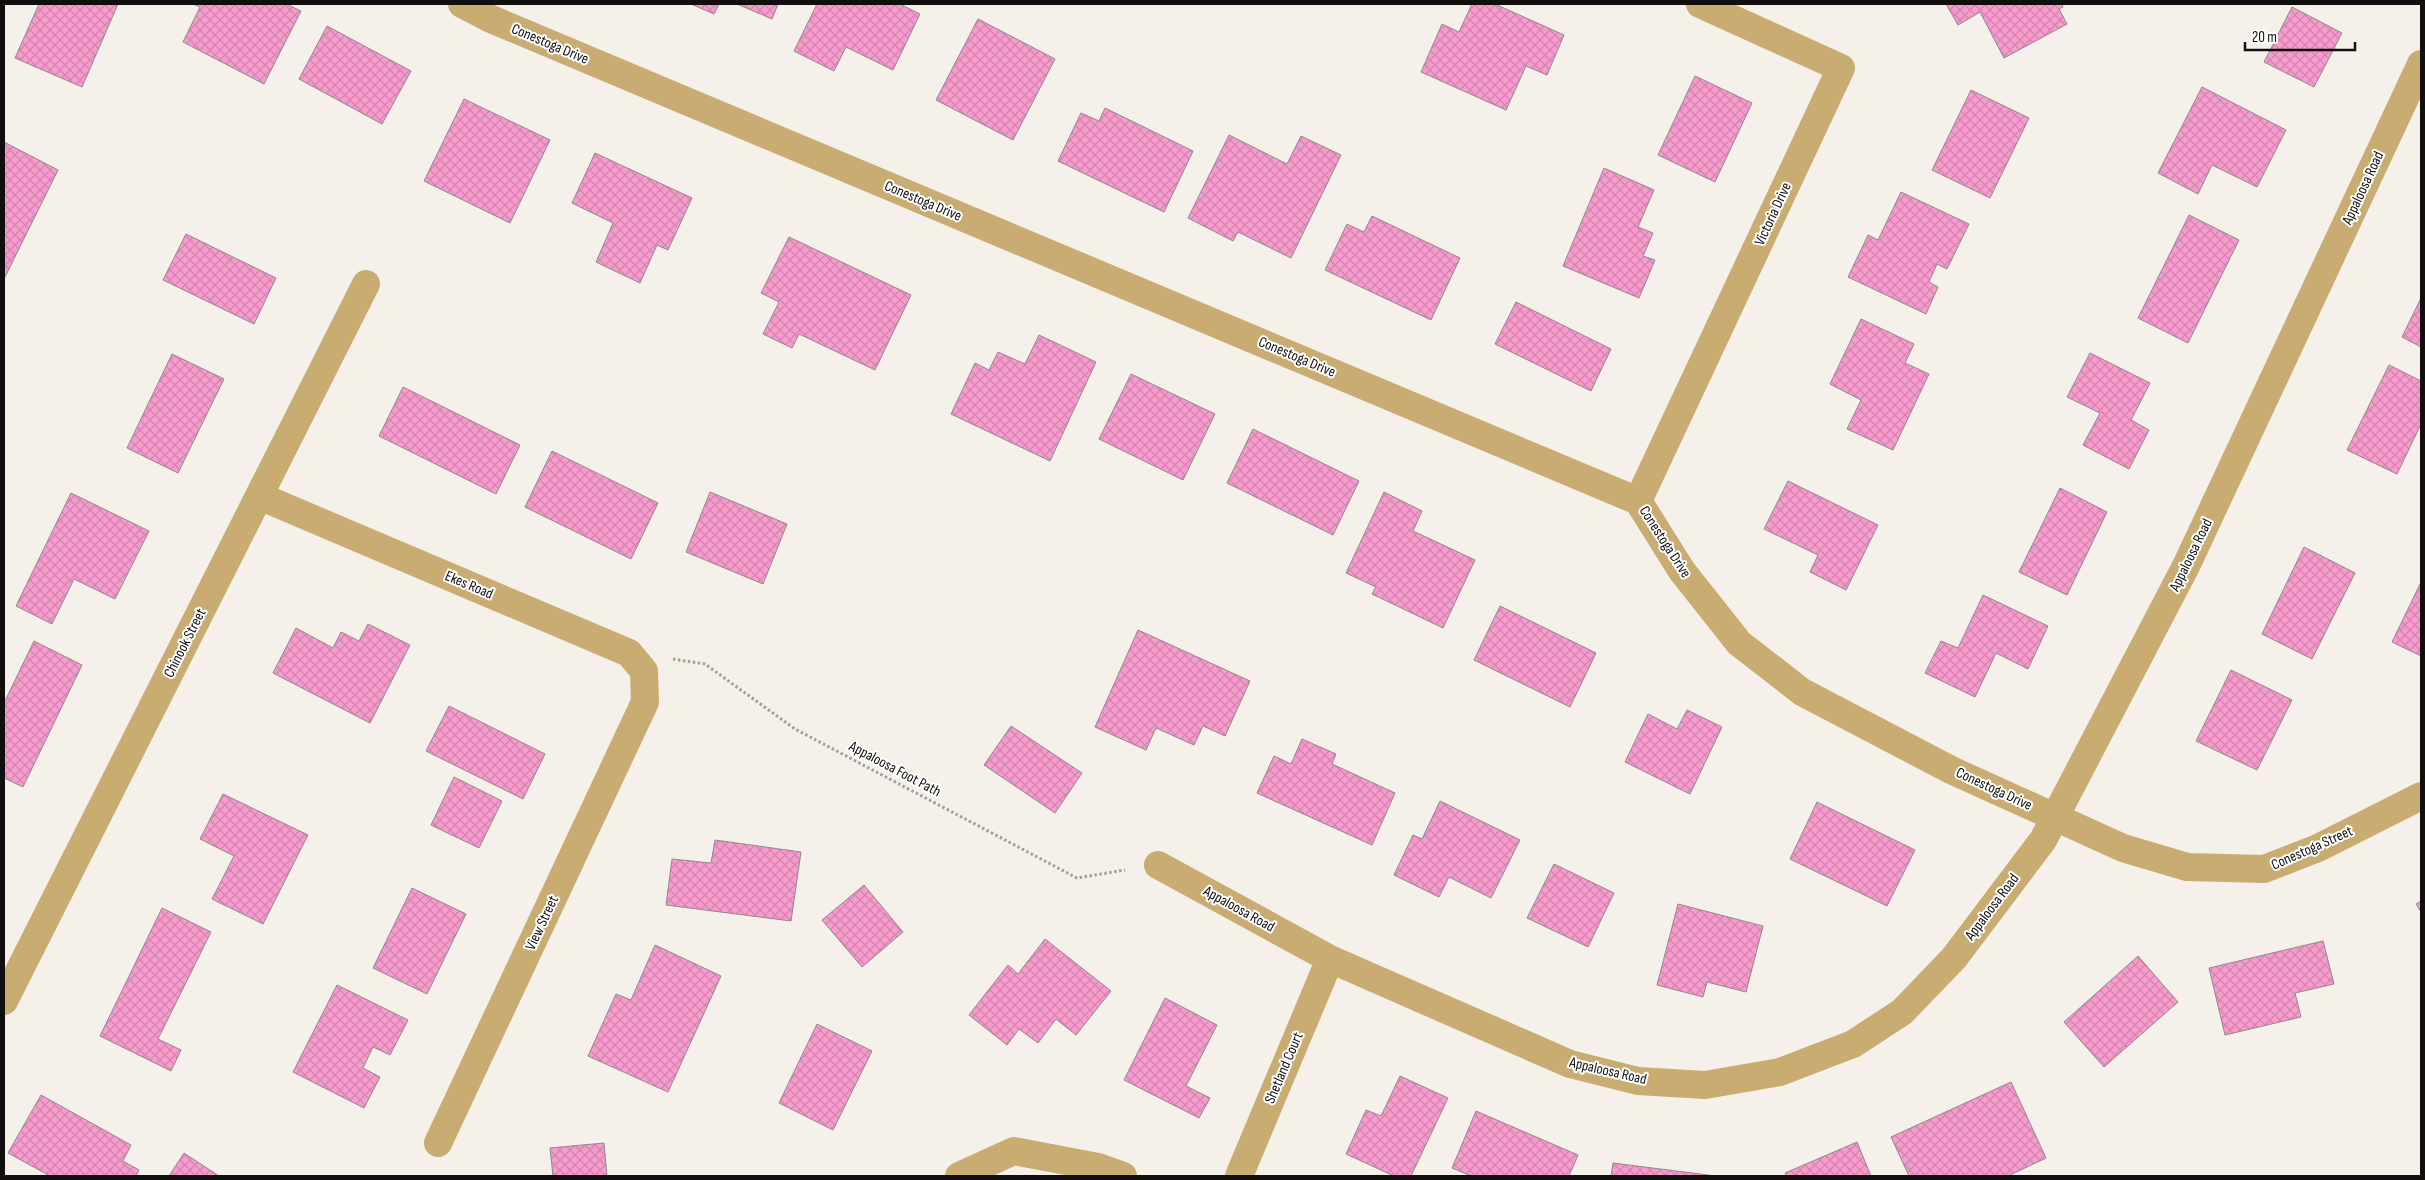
<svg xmlns="http://www.w3.org/2000/svg" width="2425" height="1180" font-family="'Sofia Sans Condensed',sans-serif">
	<defs>
		<pattern id="building-cross-hatch" width="8" height="8" patternUnits="userSpaceOnUse" patternTransform="scale(1.25)"><rect width="8" height="8" fill="#f79bcd"/><path d="M0 0l8 8M0 8l8-8" fill="none" stroke="#d384af"/></pattern>
	</defs>
	<rect width="100%" height="100%" fill="#f5f0ea"/>
	<path fill="url(#building-cross-hatch)" stroke="#90898c" d="M39,4h79l-36,83 -67,-29z
		M193,4h93l15,7 -37,73 -81,-42 17,-35z
		M691,4h28l-5,10z
		M737,4h41l-6,15z
		M817,4h83l20,10 -27,56 -47,-23 -12,24 -40,-20z
		M1472,4h23l69,31 -17,40 -21,-9 -20,44 -85,-38 21,-48 17,8z
		M1946,4h116l1,3 -4,2 8,15 -63,34 -24,-46 -22,13z
		M2292,7l50,26 -28,54 -50,-25z
		M978,19l77,40 -42,81 -77,-40z
		M327,26l84,45 -29,53 -83,-45z
		M1695,76l57,27 -37,79 -57,-27z
		M2202,87l84,43 -29,57 -45,-22 -14,29 -40,-21z
		M1971,90l58,28 -39,80 -58,-28z
		M464,99l86,41 -40,83 -86,-42z
		M1105,108l88,43 -29,61 -106,-51 23,-48 18,8z
		M1229,135l58,29 14,-28 40,19 -50,103 -53,-26 -5,9 -45,-23z
		M4,142l54,28 -54,109z
		M595,153l97,45 -24,52 -11,-5 -17,38 -44,-21 17,-39 -41,-20z
		M1604,168l50,22 -16,37 15,6 -10,23 12,4 -16,38 -76,-32z
		M1901,192l68,32 -22,45 -10,-5 -8,18 9,5 -12,27 -78,-37 20,-42 10,5z
		M2189,215l50,25 -51,103 -50,-25z
		M1372,216l88,42 -29,62 -106,-50 22,-46 17,8z
		M186,234l90,44 -22,46 -91,-44z
		M789,237l122,58 -36,75 -76,-36 -7,14 -29,-14 16,-32 -18,-9z
		M2421,298v49l-19,-10z
		M1516,302l95,47 -20,42 -96,-47z
		M1861,319l53,25 -9,19 24,11 -36,76 -46,-21 14,-29 -31,-16z
		M1039,335l57,27 -46,99 -99,-47 24,-51 14,7 9,-18 27,12z
		M2090,353l60,30 -19,37 18,10 -20,39 -46,-24 17,-32 -33,-16z
		M172,354l52,25 -46,94 -51,-25z
		M2389,365l32,16v43l-24,50 -50,-24z
		M1131,374l84,40 -32,66 -84,-41z
		M403,387l117,58 -24,49 -117,-58z
		M1253,429l106,52 -26,54 -106,-52z
		M552,451l106,52 -27,56 -106,-52z
		M1788,481l90,44 -32,65 -36,-18 8,-17 -54,-26z
		M2060,488l47,24 -40,83 -48,-23z
		M710,492l77,32 -24,60 -77,-32z
		M1384,492l38,19 -9,20 62,29 -32,68 -71,-34 4,-7 -30,-14z
		M71,493l78,38 -34,68 -41,-20 -22,45 -36,-18z
		M2304,547l51,26 -43,86 -50,-25z
		M2421,582v74l-29,-14z
		M1983,595l65,31 -20,43 -32,-16 -21,44 -50,-24 16,-32 17,7z
		M1500,606l96,47 -26,54 -96,-47z
		M368,624l42,21 -40,78 -97,-50 23,-45 37,20 8,-16 18,9z
		M1138,630l112,51 -25,55 -22,-10 -9,19 -38,-17 -10,22 -51,-23z
		M34,641l48,24 -59,122 -19,-9v-75z
		M2231,670l61,30 -35,70 -61,-29z
		M449,706l96,48 -22,45 -97,-48z
		M1687,710l35,17 -32,67 -65,-32 23,-48 29,15z
		M1011,726l71,47 -27,40 -71,-48z
		M1302,739l34,15 -4,10 63,29 -23,52 -115,-52 17,-37 17,8z
		M454,777l48,24 -23,47 -48,-23z
		M223,794l85,41 -45,89 -51,-25 22,-43 -34,-17z
		M1440,801l80,39 -29,58 -42,-21 -10,20 -45,-22 19,-40 9,4z
		M1817,802l98,48 -28,56 -97,-47z
		M715,840l86,12 -10,69 -125,-16 6,-46 39,4z
		M1554,864l60,29 -26,54 -61,-29z
		M864,885l39,47 -41,35 -40,-47z
		M412,888l54,26 -39,80 -54,-26z
		M2421,901v11l-5,-8z
		M1678,904l85,22 -17,66 -39,-10 -4,15 -46,-12z
		M162,908l49,24 -53,107 23,11 -10,21 -71,-35z
		M1045,939l66,52 -35,44 -20,-16 -18,24 -19,-14 -12,16 -38,-30 39,-50 10,9z
		M2323,941l11,43 -39,9 6,24 -76,18 -16,-67z
		M655,945l66,31 -53,116 -80,-36 28,-62 15,6z
		M2138,956l40,46 -74,65 -40,-45z
		M337,985l71,35 -18,35 -17,-8 -10,21 17,9 -16,31 -71,-36z
		M1165,998l52,27 -31,61 24,12 -11,20 -75,-38z
		M817,1024l55,27 -39,79 -54,-27z
		M1400,1076l48,22 -37,78h-17l-48,-22 20,-44 15,6z
		M2011,1082l35,76 -38,18h-99l-18,-39z
		M41,1095l90,50 -8,16 16,9 -3,6h-86l-42,-23z
		M1476,1111l102,44 -9,21h-98l-19,-8z
		M1857,1142l14,34h-84l-2,-3z
		M604,1143l3,33h-54l-3,-28z
		M184,1153l35,23h-50z
		M1613,1163l103,13h-105z"/>
	<g fill="none" stroke-linecap="round" stroke-linejoin="round">
		<path stroke="#a29e99" stroke-width="3" stroke-dasharray="2.5 2.5" stroke-linecap="butt" d="M673,659l32,5 90,65 282,149 48,-8"/>
		<path stroke="#c9ac71" stroke-width="28" d="M462,4l29,15 1147,482 44,70 57,72 63,49 149,78 172,78 64,19 77,2 54,-21 103,-52
			M259,496l370,157 15,18 1,31 -207,441
			M1638,501l203,-433 -141,-64
			M1158,865l172,94 240,105 68,17 67,4 75,-13 73,-28 49,-32 52,-54 89,-118 143,-274 235,-502
			M4,1001l362,-717
			M959,1176l55,-25 84,16 25,9
			M1239,1176l91,-217"/>
	</g>
	<g text-anchor="middle" dominant-baseline="central" stroke-width="4" stroke-linejoin="round" paint-order="stroke">
		<g font-size="15" fill="#110f0d" stroke="#fff">
			<text transform="translate(550 44) rotate(23)">Conestoga Drive</text>
			<text transform="translate(2363 188) rotate(-65)">Appaloosa Road</text>
			<text transform="translate(923 201) rotate(23)">Conestoga Drive</text>
			<text transform="translate(1773 214) rotate(-65)">Victoria Drive</text>
			<text transform="translate(1297 357) rotate(23)">Conestoga Drive</text>
			<text transform="translate(1665 542) rotate(57)">Conestoga Drive</text>
			<text transform="translate(2191 555) rotate(-64)">Appaloosa Road</text>
			<text transform="translate(469 585) rotate(23)">Ekes Road</text>
			<text transform="translate(185 643) rotate(-63)">Chinook Street</text>
			<text transform="translate(895 769) rotate(28)">Appaloosa Foot Path</text>
			<text transform="translate(1994 789) rotate(25)">Conestoga Drive</text>
			<text transform="translate(2312 848) rotate(-24)">Conestoga Street</text>
			<text transform="translate(1992 907) rotate(-53)">Appaloosa Road</text>
			<text transform="translate(1239 909) rotate(29)">Appaloosa Road</text>
			<text transform="translate(542 923) rotate(-65)">View Street</text>
			<text transform="translate(1284 1068) rotate(-67)">Shetland Court</text>
			<text transform="translate(1608 1071) rotate(13)">Appaloosa Road</text>
		</g>
	</g>
	<rect width="2425" height="1180" fill="none" stroke="#110f0d" stroke-width="10"/>
	<path d="M2245 42v8h110v-8" fill="none" stroke="#110f0d" stroke-width="2.5"/>
	<text x="2252" y="42" font-size="15" fill="#110f0d" stroke="#ffffff" stroke-width="4" paint-order="stroke">20 m</text>
</svg>
